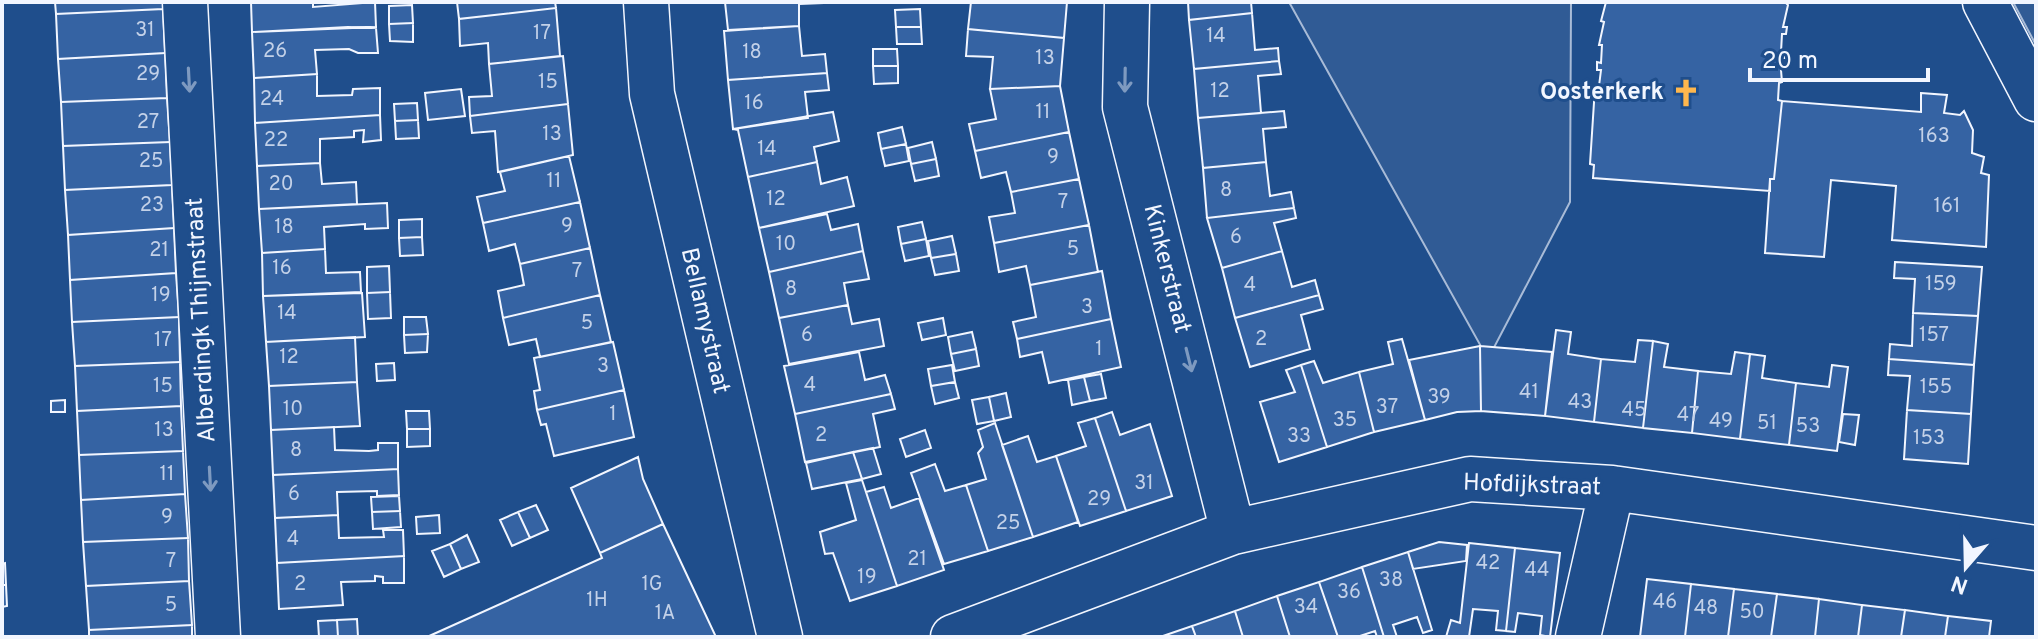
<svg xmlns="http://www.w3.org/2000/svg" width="2038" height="639" font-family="Overpass,sans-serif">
	<rect width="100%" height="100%" fill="#1f4e8c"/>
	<path fill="#305b95" stroke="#a8bbd7" stroke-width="2" d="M1289,2h282l-1,200 -82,157z
		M2013,2h23v43z"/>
	<path fill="#3563a3" stroke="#f2f6ff" stroke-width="2" d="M55,2h108v7l-107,5z
		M251,2h62v5l62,-5 1,25 -124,5z
		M457,2h98l1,6 -97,11z
		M725,2h98v1l-24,1v22l-71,4z
		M971,2h96l-3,36 -96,-9z
		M1188,2h63l1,11 -63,7z
		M1606,2h179l3,3 -5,22h4l-1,7h-4l-1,18 4,6h-5l2,24 -3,1 -1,17 4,1 -8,78h-4v12l-177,-13 1,-13 -4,-1 5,-77 4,-1 2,-16h-4v-8l4,1 1,-18h-3l5,-23 -3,-1z
		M412,5l1,18 -24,1v-18z
		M556,8l4,48 -71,8 -1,-21 -28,3 -1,-27z
		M163,9l2,44 -107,6 -2,-45z
		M920,9l1,18h-25l-1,-17z
		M1252,13l3,37 23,-2 1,13 -85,8 -5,-49z
		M413,23v19l-23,-1 -1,-17z
		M799,26l3,30 23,-2 2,19 -99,7 -4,-49z
		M348,27l28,1 2,25h-20l-9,-4 -34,1 2,24 -63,4 -2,-46z
		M896,27h25l1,17h-25z
		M968,29l96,9 -4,48 -70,3 3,-32 -27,-1z
		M873,49h24l1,17h-25z
		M165,53l2,45 -106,4 -3,-43z
		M563,56l5,48 -98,12 -1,-19 23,-1 -3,-32z
		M1279,61l2,13 -23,2 3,37 -63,5 -4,-49z
		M873,66h25v17l-24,1z
		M827,73l2,17 -24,2 3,26 -75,11 -5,-49z
		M317,74v22l35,-1 1,-6 27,-1v27l-125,8 -1,-45z
		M1060,86l9,46 -94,19 -6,-27 27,-5 -6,-30z
		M461,89l4,27 -37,4 -3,-27z
		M1921,93l26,2 -3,18 16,2 4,-4 9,19 -1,23 12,4 -3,16 8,2 -3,72 -94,-7 4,-54 -65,-6 -7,77 -59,-4 5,-74h4l8,-78 139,11z
		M167,98l3,44 -107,4 -2,-44z
		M417,103l1,17 -23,1 -1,-17z
		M568,104l5,51 -75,17 -3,-41 -23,2 -2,-17z
		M1284,111l2,16 -23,2 3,33 -63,6 -5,-50z
		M833,112l6,29 -25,6 3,15 -69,15 -10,-47 -5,-1z
		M380,115l1,25 -18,2 1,-12 -10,1v6l-34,2v24l-63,3 -2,-43z
		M418,120l1,18 -23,1 -1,-18z
		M902,127l4,17 -25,5 -3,-16z
		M1069,132l10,47 -68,13 -5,-20 -25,6 -6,-27z
		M170,142l2,43 -107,5 -2,-44z
		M932,142l4,17 -25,5 -3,-16z
		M906,144l3,17 -24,5 -4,-17z
		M569,156l11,46 -97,21 -6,-26 28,-6 -5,-19z
		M936,159l3,17 -24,5 -4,-17z
		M817,162l4,22 26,-7 7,29 -95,22 -11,-51z
		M1266,162l4,34 21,-4 3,16 -87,10 -4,-50z
		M320,163l2,21 34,-2 1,22 -98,5 -2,-43z
		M1079,179l10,46 -95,18 -5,-26 26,-4 -4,-21z
		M172,185l2,43 -106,7 -3,-45z
		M580,202l10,46 -70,16 -5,-20 -26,7 -6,-28z
		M387,203l1,25 -23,1v-5l-41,3 1,22 -63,4 -3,-44z
		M1294,208l2,10 -22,5 8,28 -60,17 -15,-50z
		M827,214l4,16 27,-6 5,27 -94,21 -10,-44z
		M422,219v18l-23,1v-18z
		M922,222l4,17 -25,5 -3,-17z
		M1089,225l9,47 -68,13 -4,-19 -27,6 -5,-29z
		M174,228l2,45 -106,7 -2,-45z
		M952,236l4,18 -25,4 -3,-17z
		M422,237l1,18 -23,1 -1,-18z
		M926,239l3,17 -24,5 -4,-17z
		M590,248l10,47 -97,23 -5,-27 26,-6 -4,-21z
		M325,249l1,24 34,-1 1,20 -98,4 -1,-43z
		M863,251l6,28 -25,4 4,22 -69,13 -10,-46z
		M1282,251l10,36 23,-7 4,15 -84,23 -13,-50z
		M956,254l3,17 -24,4 -4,-17z
		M1895,262l87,5 -4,49 -65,-3 2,-34 -21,-1z
		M389,266l1,26 -23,1v-26z
		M1102,271l9,48 -94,20 -4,-17 23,-5 -6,-32z
		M176,273l3,44 -107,5 -2,-42z
		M390,292l1,26 -23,1 -1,-26z
		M362,293l3,44 -99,5 -3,-46z
		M600,295l11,47 -71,15 -4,-18 -27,6 -6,-27z
		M1319,295l4,14 -22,6 9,34 -60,18 -15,-49z
		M848,305l4,19 27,-5 5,27 -95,18 -10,-46z
		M1913,313l65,3 -4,49 -85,-6 1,-15 22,2z
		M179,317l1,45 -105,4 -3,-44z
		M404,317h22l2,17 -24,1z
		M943,318l3,17 -24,5 -4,-17z
		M1111,319l10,48 -72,16 -7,-31 -22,5 -3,-18z
		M1556,330l15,2 -3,22 33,5 -7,63 -49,-6z
		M972,332l4,17 -25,5 -3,-17z
		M428,334l-1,18 -22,1 -1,-18z
		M355,337l2,45 -88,4 -3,-44z
		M1402,339l23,81 -51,12 -15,-60 34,-8 -5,-22z
		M1638,340l15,1 -10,87 -49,-6 7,-63 34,3z
		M1653,341l15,3 -4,23 34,4 -6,62 -49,-5z
		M613,342l11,48 -87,20 -3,-19 6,-1 -6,-32z
		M1480,346l1,65 -24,1 -32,8 -16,-60z
		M1480,346l72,6 -7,64 -64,-5z
		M976,349l3,17 -24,5 -4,-17z
		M859,352l6,28 20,-5 6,19 -96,20 -11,-48z
		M1735,352l15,2 -10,85 -48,-6 6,-62 33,3z
		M1750,354l15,2 -3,22 34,5 -7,62 -49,-6z
		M1889,359l85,6 -3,49 -64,-4 3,-34 -22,-1z
		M1314,361l9,22 36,-11 15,60 -47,15 -26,-82z
		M180,362l1,44 -104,5 -2,-45z
		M394,363l1,17 -18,1 -1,-17z
		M952,365l3,17 -24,4 -3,-17z
		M1301,365l26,82 -48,15 -19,-60 35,-10 -9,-22z
		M1832,365l16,2 -11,84 -48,-6 7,-62 33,4z
		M1101,374l5,24 -16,3 -6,-24z
		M1084,377l6,24 -18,4 -4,-25z
		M357,382l3,44 -89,4 -2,-44z
		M955,382l4,16 -24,6 -4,-18z
		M624,390l10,47 -80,19 -8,-32 -5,1 -4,-15z
		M1006,393l5,24 -17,4 -5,-24z
		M891,394l4,15 -22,5 7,33 -75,15 -10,-48z
		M989,397l5,24 -17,3 -5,-24z
		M65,400v12h-14v-11z
		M181,406l2,45 -104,4 -2,-44z
		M1907,410l64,4 -3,50 -64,-5z
		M406,411h23l1,18h-23z
		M1112,412l8,23 30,-11 22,72 -46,15 -31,-93z
		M1843,414l16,1 -4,30 -16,-3z
		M1095,418l31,93 -46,15 -24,-70 30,-10 -8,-23z
		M995,423l38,114 -45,14 -22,-66 20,-6 -8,-26 5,-6 -5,-17z
		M334,427l1,23 34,1 9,-1v-7h20v26l-125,6 -2,-45z
		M407,429h23v17l-23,1z
		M925,430l6,18 -25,9 -6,-18z
		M1028,436l9,26 19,-6 22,66 -45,15 -31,-92z
		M873,448l8,26 -19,5 -9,-27z
		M183,451l2,43 -104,6 -2,-45z
		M853,452l9,27 -50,10 -6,-26z
		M638,457l5,22 20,45 -63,29 -29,-65z
		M935,464l10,27 21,-6 22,66 -44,13 -33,-91z
		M398,469l1,26 -22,1v-5l-40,1 1,23 -63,3 -2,-43z
		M862,480l35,106 -47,15 -17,-48 -8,1 -5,-22 36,-12 -10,-37z
		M884,487l7,21 28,-10 25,72 -47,16 -31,-94z
		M185,494l3,44 -105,4 -2,-42z
		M399,496l1,15 -28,1 -1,-15z
		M536,505l12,25 -18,8 -12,-26z
		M400,511l1,16 -28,2 -1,-17z
		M518,512l12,26 -18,8 -12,-26z
		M338,515l1,23 45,-1 -1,-7h20l1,26 -127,7 -2,-45z
		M439,515l1,18 -23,1 -1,-17z
		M663,524l53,113h-289l175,-79 -2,-5z
		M467,535l12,27 -18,7 -11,-25z
		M188,538l1,43 -103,5 -3,-44z
		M1439,542l28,3 -1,16 -53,8 -5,-17z
		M1469,543l46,5 -9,83 -10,-1 2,-19 -25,-2 -4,28h-23l5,-17 9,3z
		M450,544l11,25 -17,8 -12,-26z
		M1515,548l45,5 -10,84 -10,-2 2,-19 -24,-3 -3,19 -9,-1z
		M1408,552l24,78 -9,3 -6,-16 -24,8 4,12h-13l-22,-70z
		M404,556v27h-21v-6l-8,-1v5l-34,1 2,23 -64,4 -2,-46z
		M5,563l1,22h-4v-21z
		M1362,567l22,70h-7l-2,-6 -18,6h-19l-19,-55z
		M1647,579l44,5 -6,53h-45z
		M189,581l3,44 -103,5 -3,-44z
		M1319,582l19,55h-48l-13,-41z
		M1691,584l43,5 -6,48h-43z
		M2,585h4l1,21 -5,1z
		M1734,589l43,5 -6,43h-43z
		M1777,594l42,5 -4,38h-44z
		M1277,596l13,41h-47l-8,-26z
		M1819,599l43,6 -4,32h-43z
		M1862,605l43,5 -4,27h-43z
		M1905,610l43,6 -3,21h-44z
		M1235,611l8,26h-47l-4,-11z
		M1948,616l43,5 -2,16h-44z
		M357,619l1,18h-20l-1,-17z
		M337,620l1,17h-19l-1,-16z
		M192,625v12h-103v-7z
		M1192,626l4,11h-36z"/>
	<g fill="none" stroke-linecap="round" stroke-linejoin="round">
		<defs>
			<path id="minor" d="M185,2l33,635
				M646,2l6,92 128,543
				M1127,2l-2,105 108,425
				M1985,2l51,97
				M953,637l280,-105 237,-53 142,9 424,60
				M1578,637l34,-149"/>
		</defs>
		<use href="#minor" stroke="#f2f6ff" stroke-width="47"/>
		<use href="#minor" stroke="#1f4e8c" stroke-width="44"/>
	</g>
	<defs><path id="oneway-shaft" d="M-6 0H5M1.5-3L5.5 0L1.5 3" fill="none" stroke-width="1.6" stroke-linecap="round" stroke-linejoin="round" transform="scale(2)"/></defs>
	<g stroke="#7e9ac0">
		<use href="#oneway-shaft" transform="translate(189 80) rotate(87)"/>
		<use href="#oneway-shaft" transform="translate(1125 80) rotate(91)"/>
		<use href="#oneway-shaft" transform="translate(1189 360) rotate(76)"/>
		<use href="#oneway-shaft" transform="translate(210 479) rotate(87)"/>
	</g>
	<defs>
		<symbol id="church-bare" viewBox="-9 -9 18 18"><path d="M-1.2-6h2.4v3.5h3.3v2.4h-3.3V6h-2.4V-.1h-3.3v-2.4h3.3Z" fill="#ffb74d" stroke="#1f4e8c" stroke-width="2.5" paint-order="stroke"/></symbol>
	</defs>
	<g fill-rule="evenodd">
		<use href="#church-bare" x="1666" y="73" width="40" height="40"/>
	</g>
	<g text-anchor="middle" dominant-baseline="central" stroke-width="6" stroke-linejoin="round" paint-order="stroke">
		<g font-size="20" fill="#c3d1e8">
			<text x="145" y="31">31</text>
			<text x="542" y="34">17</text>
			<text x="1216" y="37">14</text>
			<text x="275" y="52">26</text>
			<text x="752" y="53">18</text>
			<text x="1045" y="59">13</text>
			<text x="148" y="75">29</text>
			<text x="548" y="83">15</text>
			<text x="1220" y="92">12</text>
			<text x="272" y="100">24</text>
			<text x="754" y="104">16</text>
			<text x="1043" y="113">11</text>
			<text x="148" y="123">27</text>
			<text x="552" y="135">13</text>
			<text x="1934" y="137">163</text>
			<text x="276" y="141">22</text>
			<text x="767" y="150">14</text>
			<text x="1053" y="158">9</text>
			<text x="151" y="162">25</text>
			<text x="554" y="182">11</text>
			<text x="281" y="185">20</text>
			<text x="1226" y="191">8</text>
			<text x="776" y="200">12</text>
			<text x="1063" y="203">7</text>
			<text x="152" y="206">23</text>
			<text x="1947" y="207">161</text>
			<text x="567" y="227">9</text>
			<text x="284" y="228">18</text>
			<text x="1236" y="238">6</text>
			<text x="786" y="245">10</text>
			<text x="1073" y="250">5</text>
			<text x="159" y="251">21</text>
			<text x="282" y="269">16</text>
			<text x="577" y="272">7</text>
			<text x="1941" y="285">159</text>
			<text x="1250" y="286">4</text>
			<text x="791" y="290">8</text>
			<text x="161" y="296">19</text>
			<text x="1087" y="308">3</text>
			<text x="287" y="314">14</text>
			<text x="587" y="324">5</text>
			<text x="807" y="336">6</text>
			<text x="1934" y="336">157</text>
			<text x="1261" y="340">2</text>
			<text x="163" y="341">17</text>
			<text x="1099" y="350">1</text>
			<text x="289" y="358">12</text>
			<text x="603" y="367">3</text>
			<text x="810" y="386">4</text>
			<text x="163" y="387">15</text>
			<text x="1936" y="388">155</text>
			<text x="1529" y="393">41</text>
			<text x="1439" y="398">39</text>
			<text x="1580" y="403">43</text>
			<text x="1387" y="408">37</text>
			<text x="293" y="410">10</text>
			<text x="1634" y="411">45</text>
			<text x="613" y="415">1</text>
			<text x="1688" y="416">47</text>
			<text x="1345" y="421">35</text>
			<text x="1721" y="422">49</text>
			<text x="1767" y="424">51</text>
			<text x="1808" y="427">53</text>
			<text x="164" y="431">13</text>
			<text x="821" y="436">2</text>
			<text x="1299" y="437">33</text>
			<text x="1929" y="439">153</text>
			<text x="296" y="451">8</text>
			<text x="167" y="475">11</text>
			<text x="1144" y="484">31</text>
			<text x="294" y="495">6</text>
			<text x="1099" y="500">29</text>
			<text x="167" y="518">9</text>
			<text x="1008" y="524">25</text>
			<text x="293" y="540">4</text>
			<text x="917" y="560">21</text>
			<text x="171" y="562">7</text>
			<text x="1488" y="564">42</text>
			<text x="1537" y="571">44</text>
			<text x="867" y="578">19</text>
			<text x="1391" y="581">38</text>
			<text x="300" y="585">2</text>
			<text x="652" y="585">1G</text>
			<text x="1349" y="593">36</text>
			<text x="597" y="601">1H</text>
			<text x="1665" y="603">46</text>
			<text x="171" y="606">5</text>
			<text x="1306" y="608">34</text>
			<text x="1706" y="609">48</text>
			<text x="1752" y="613">50</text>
			<text x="665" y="614">1A</text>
		</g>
		<g font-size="24" font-weight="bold" fill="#f2f6ff" stroke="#1f4e8c" text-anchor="end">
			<text x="1664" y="93">Oosterkerk</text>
		</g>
		<g font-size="24" fill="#f2f6ff" stroke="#1f4e8c">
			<text transform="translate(1166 269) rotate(76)">Kinkerstraat</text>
			<text transform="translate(202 320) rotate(-93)">Alberdingk Thijmstraat</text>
			<text transform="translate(704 321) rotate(77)">Bellamystraat</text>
			<text transform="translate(1532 486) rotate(2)">Hofdijkstraat</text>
		</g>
	</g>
	<rect width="2038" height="639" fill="none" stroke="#f2f6ff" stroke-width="8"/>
	<g transform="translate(1966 567) rotate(200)" stroke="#1f4e8c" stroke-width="6" paint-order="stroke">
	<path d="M0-6L14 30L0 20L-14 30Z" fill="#f2f6ff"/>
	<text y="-12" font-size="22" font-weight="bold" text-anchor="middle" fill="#f2f6ff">N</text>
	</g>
	<path d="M1750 68v12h178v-12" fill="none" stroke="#f2f6ff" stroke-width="4"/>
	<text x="1762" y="68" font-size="24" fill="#f2f6ff" stroke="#1f4e8c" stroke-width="6" paint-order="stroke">20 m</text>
</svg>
